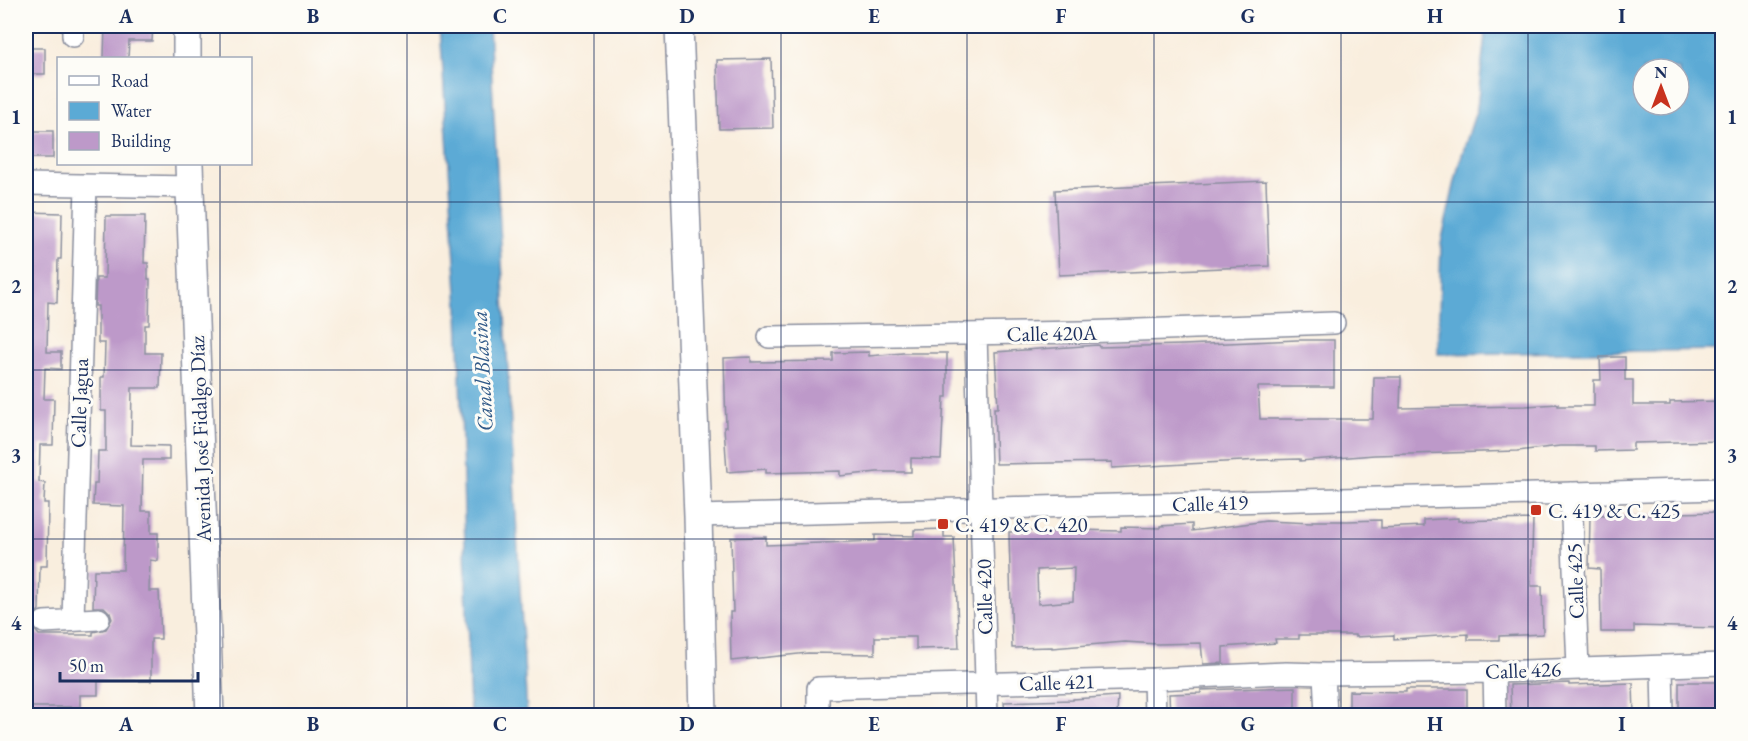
<svg xmlns="http://www.w3.org/2000/svg" width="1748" height="741" font-family="'EB Garamond',serif">
	<rect width="100%" height="100%" fill="#fdfcf7"/>
	<filter id="ink" filterUnits="userSpaceOnUse"><feTurbulence type="fractalNoise" baseFrequency=".0167" numOctaves="2"/><feDisplacementMap in="SourceGraphic" scale="12" xChannelSelector="R" yChannelSelector="G"/><feConvolveMatrix kernelMatrix="1 2 1 2 8 2 1 2 1" color-interpolation-filters="sRGB"/></filter>
	<filter id="wash" filterUnits="userSpaceOnUse"><feTurbulence type="fractalNoise" baseFrequency=".008" numOctaves="4" result="noise"/><feDisplacementMap in="SourceGraphic" scale="24" xChannelSelector="R" yChannelSelector="G"/><feGaussianBlur stdDeviation="1.35" result="paint"/><feColorMatrix in="noise" values="0 0 0 0 0 0 0 0 0 0 0 0 0 0 0 0 0 1.4 0 .05"/><feComposite in="paint" operator="in"/></filter>
	<g filter="url(#wash)">
		<rect width="100%" height="100%" fill="#f9eede"/>
		<path fill="#5baad5" stroke="#3b6c9a" stroke-width="1.5" fill-rule="evenodd" d="M440,26h49l38,689h-57l-12,-407z
			M1486,26h236v324l-284,4 3,-111 18,-79 18,-56zM1643,69h36v36h-36z"/>
		<g id="blocks">
			<path fill="#bd99c9" fill-rule="evenodd" d="M105,26h48l-1,15h-23l-1,17h-24z
				M26,48h19v26h-19z
				M771,59l2,69 -54,1 -2,-69z
				M26,131h27v27h-27z
				M1266,181l3,85 -210,9 -4,-85z
				M26,212l36,1 -1,46h-3l-1,44 -9,-1 -1,50h14v17l-16,-1 -1,31h10l-1,46h-13l-1,37 6,1 -1,20h4l-1,63h-7l-1,44 -6,6 -2,6 2,6 6,7h54v-3l13,-3 6,-10 -2,-6 -6,-6h-11l1,-37h29l1,-64 -31,-1 1,-21h3l1,-33h8v-40h-5v-34h3l1,-34h-7v-37h-3l1,-28h9l1,-62h39l-1,47h4v16h2l-1,46h-4v28h16l-1,35h-28l-1,57 38,1v14h-26l-1,51h9v22h7v28l-8,-1 -1,31h10l2,48h-10v42h-53v14h-18v12h-54z
				M1297,340h37v47h-76l2,32h113l1,-42h27l-1,31 126,-2 32,-2v2h36v-26h7l-1,-23h25v23h8v25h37v-3l52,-1v40l-89,2v7l-38,1v-5h-35l-43,5 -143,4 -74,6v-2l-39,1 -149,8v-6l-116,2 -2,-56h4l-3,-56 103,-7 1,2 84,-2z
				M869,352v4l34,-3h44v44h-3l-3,62 -30,-1v14h-34l-37,4v-5l-74,2v-4l-39,3 -3,-45h2l-2,-69 27,-1v5l82,-1v-8z
				M1722,512v116l-88,-2v6h-33l-1,-63 -11,-1 1,-52 86,-1v-2z
				M1458,518v3l75,-2 -2,67h11l1,48 -44,2v4h-31v-6l-74,5v-4l-39,2v-2h-56v4h-24l1,4 -53,4v16l-20,1 -2,-21 -44,1 -32,-2 -73,6v-1l-40,1 -3,-116 27,-1v2l39,-3 46,1v-4l39,1v-2l32,-2v7l74,-10 46,2v-2h36l33,-1v8l43,-2v-6zM1074,568l-1,33 -35,3 -1,-34z
				M944,529v8h10l5,111 -43,1v-12h-41v17l-67,-1 -77,8 -1,-49h3l-2,-74 35,-1v8l109,-4v-6l39,1v-6z
				M1679,682h43v34h-43z
				M1569,683v2l64,-2 1,33h-123l-1,-31z
				M1295,687v29h-125l-1,-22 32,-1v-3z
				M1406,689h61v27h-118v-25l57,1z
				M1118,696l-1,20h-112l-1,-14 69,-2v-1z"/>
		</g>
	</g>
	<g filter="url(#ink)">
		<use href="#blocks" fill-opacity="0" stroke="#8a8e9e" stroke-width="1.5"/>
		<g fill="none" stroke-linecap="round" stroke-linejoin="round">
			<defs>
				<path id="minor" d="M73,36v-10
					M26,184l164,3
					M976,334l11,382
					M769,337l313,-5 252,-9
					M1571,493l7,175
					M698,516l1024,-27
					M73,619l13,-433
					M44,622l55,-3
					M1662,666l1,50
					M1494,672l1,44
					M1324,674l2,42
					M1154,679l1,37
					M818,716v-28l336,-9 132,-6 38,1 170,-2 228,-8"/>
				<path id="tertiary" d="M187,26v32
					M679,26l19,490 5,200
					M189,164l21,552"/>
			</defs>
			<use href="#minor" stroke="#8a8e9e" stroke-width="24"/>
			<use href="#tertiary" stroke="#8a8e9e" stroke-width="30"/>
			<use href="#minor" stroke="#fff" stroke-width="21"/>
			<use href="#tertiary" stroke="#fff" stroke-width="27"/>
		</g>
	</g>
	<path fill="none" stroke="#1b2f5e" stroke-width="1.5" stroke-opacity="0.55" d="M220,26v32M407,26v690M594,26v690M781,26v690M967,26v690M1154,26v690M1341,26v690M1528,26v690M220,164v552M26,202h1696M26,370h1696M26,539h1696"/>
	<g fill="#c8321e" stroke="#fdfcf7" stroke-width="2">
		<rect x="1530" y="504" width="12" height="12" rx="3"/>
		<rect x="937" y="518" width="12" height="12" rx="3"/>
	</g>
	<g text-anchor="middle" dominant-baseline="central" stroke-width="6" stroke-linejoin="round" paint-order="stroke">
		<g font-size="21" fill="#1b2f5e" stroke="#fdfcf7">
			<text transform="translate(1052 333) rotate(-1)">Calle 420A</text>
			<text transform="translate(79 403) rotate(-88)">Calle Jagua</text>
			<text transform="translate(200 439) rotate(-92)">Avenida José Fidalgo Díaz</text>
			<text transform="translate(1210 503) rotate(-2)">Calle 419</text>
			<text transform="translate(1575 581) rotate(-92)">Calle 425</text>
			<text transform="translate(984 597) rotate(-91)">Calle 420</text>
			<text transform="translate(1523 670) rotate(-2)">Calle 426</text>
			<text transform="translate(1057 682) rotate(-2)">Calle 421</text>
		</g>
		<g font-size="21" fill="#1b2f5e" stroke="#fdfcf7" text-anchor="start">
			<text x="1548" y="510">C. 419 &amp; C. 425</text>
			<text x="955" y="524">C. 419 &amp; C. 420</text>
		</g>
		<g font-size="22" font-style="italic" fill="#315a88" stroke="#fdfcf7">
			<text transform="translate(482 371) rotate(-93)">Canal Blasina</text>
		</g>
	</g>
	<rect width="1748" height="741" fill="none" stroke="#fdfcf7" stroke-width="66"/>
	<rect x="57" y="57" width="195" height="108" fill="#fdfcf7" stroke="#a3aaba" stroke-width="1.5"/>
	<rect x="69" y="76" width="30" height="9" fill="#ffffff" stroke="#a3aaba" stroke-width="1.5"/>
	<text x="111" y="87" font-size="18" fill="#1b2f5e">Road</text>
	<rect x="69" y="102" width="30" height="18" fill="#5baad5" stroke="#a3aaba" stroke-width="1.5"/>
	<text x="111" y="117" font-size="18" fill="#1b2f5e">Water</text>
	<rect x="69" y="132" width="30" height="18" fill="#bd99c9" stroke="#a3aaba" stroke-width="1.5"/>
	<text x="111" y="147" font-size="18" fill="#1b2f5e">Building</text>
	<g transform="translate(1661 87)"><circle r="28" fill="#fdfcf7" stroke="#a3aaba" stroke-width="1.5"/>
	<path d="M0-4.5L10 22L0 15L-10 22Z" fill="#c8321e"/>
	<text y="-9" font-size="16" font-weight="bold" text-anchor="middle" fill="#1b2f5e">N</text>
	</g>
	<path d="M60 672v9h138v-9" fill="none" stroke="#1b2f5e" stroke-width="3"/>
	<text x="69" y="672" font-size="18" fill="#1b2f5e" stroke="#fdfcf7" stroke-width="4.5" paint-order="stroke">50 m</text>
	<rect x="33" y="33" width="1682" height="675" fill="none" stroke="#1b2f5e" stroke-width="2"/>
	<g font-size="20" text-anchor="middle" font-weight="bold" fill="#1b2f5e">
		<text x="126" y="23">A</text>
		<text x="313" y="23">B</text>
		<text x="500" y="23">C</text>
		<text x="687" y="23">D</text>
		<text x="874" y="23">E</text>
		<text x="1061" y="23">F</text>
		<text x="1248" y="23">G</text>
		<text x="1435" y="23">H</text>
		<text x="1622" y="23">I</text>
		<text x="16" y="124">1</text>
		<text x="1732" y="124">1</text>
		<text x="16" y="293">2</text>
		<text x="1732" y="293">2</text>
		<text x="16" y="462">3</text>
		<text x="1732" y="462">3</text>
		<text x="16" y="630">4</text>
		<text x="1732" y="630">4</text>
		<text x="126" y="731">A</text>
		<text x="313" y="731">B</text>
		<text x="500" y="731">C</text>
		<text x="687" y="731">D</text>
		<text x="874" y="731">E</text>
		<text x="1061" y="731">F</text>
		<text x="1248" y="731">G</text>
		<text x="1435" y="731">H</text>
		<text x="1622" y="731">I</text>
	</g>
</svg>
